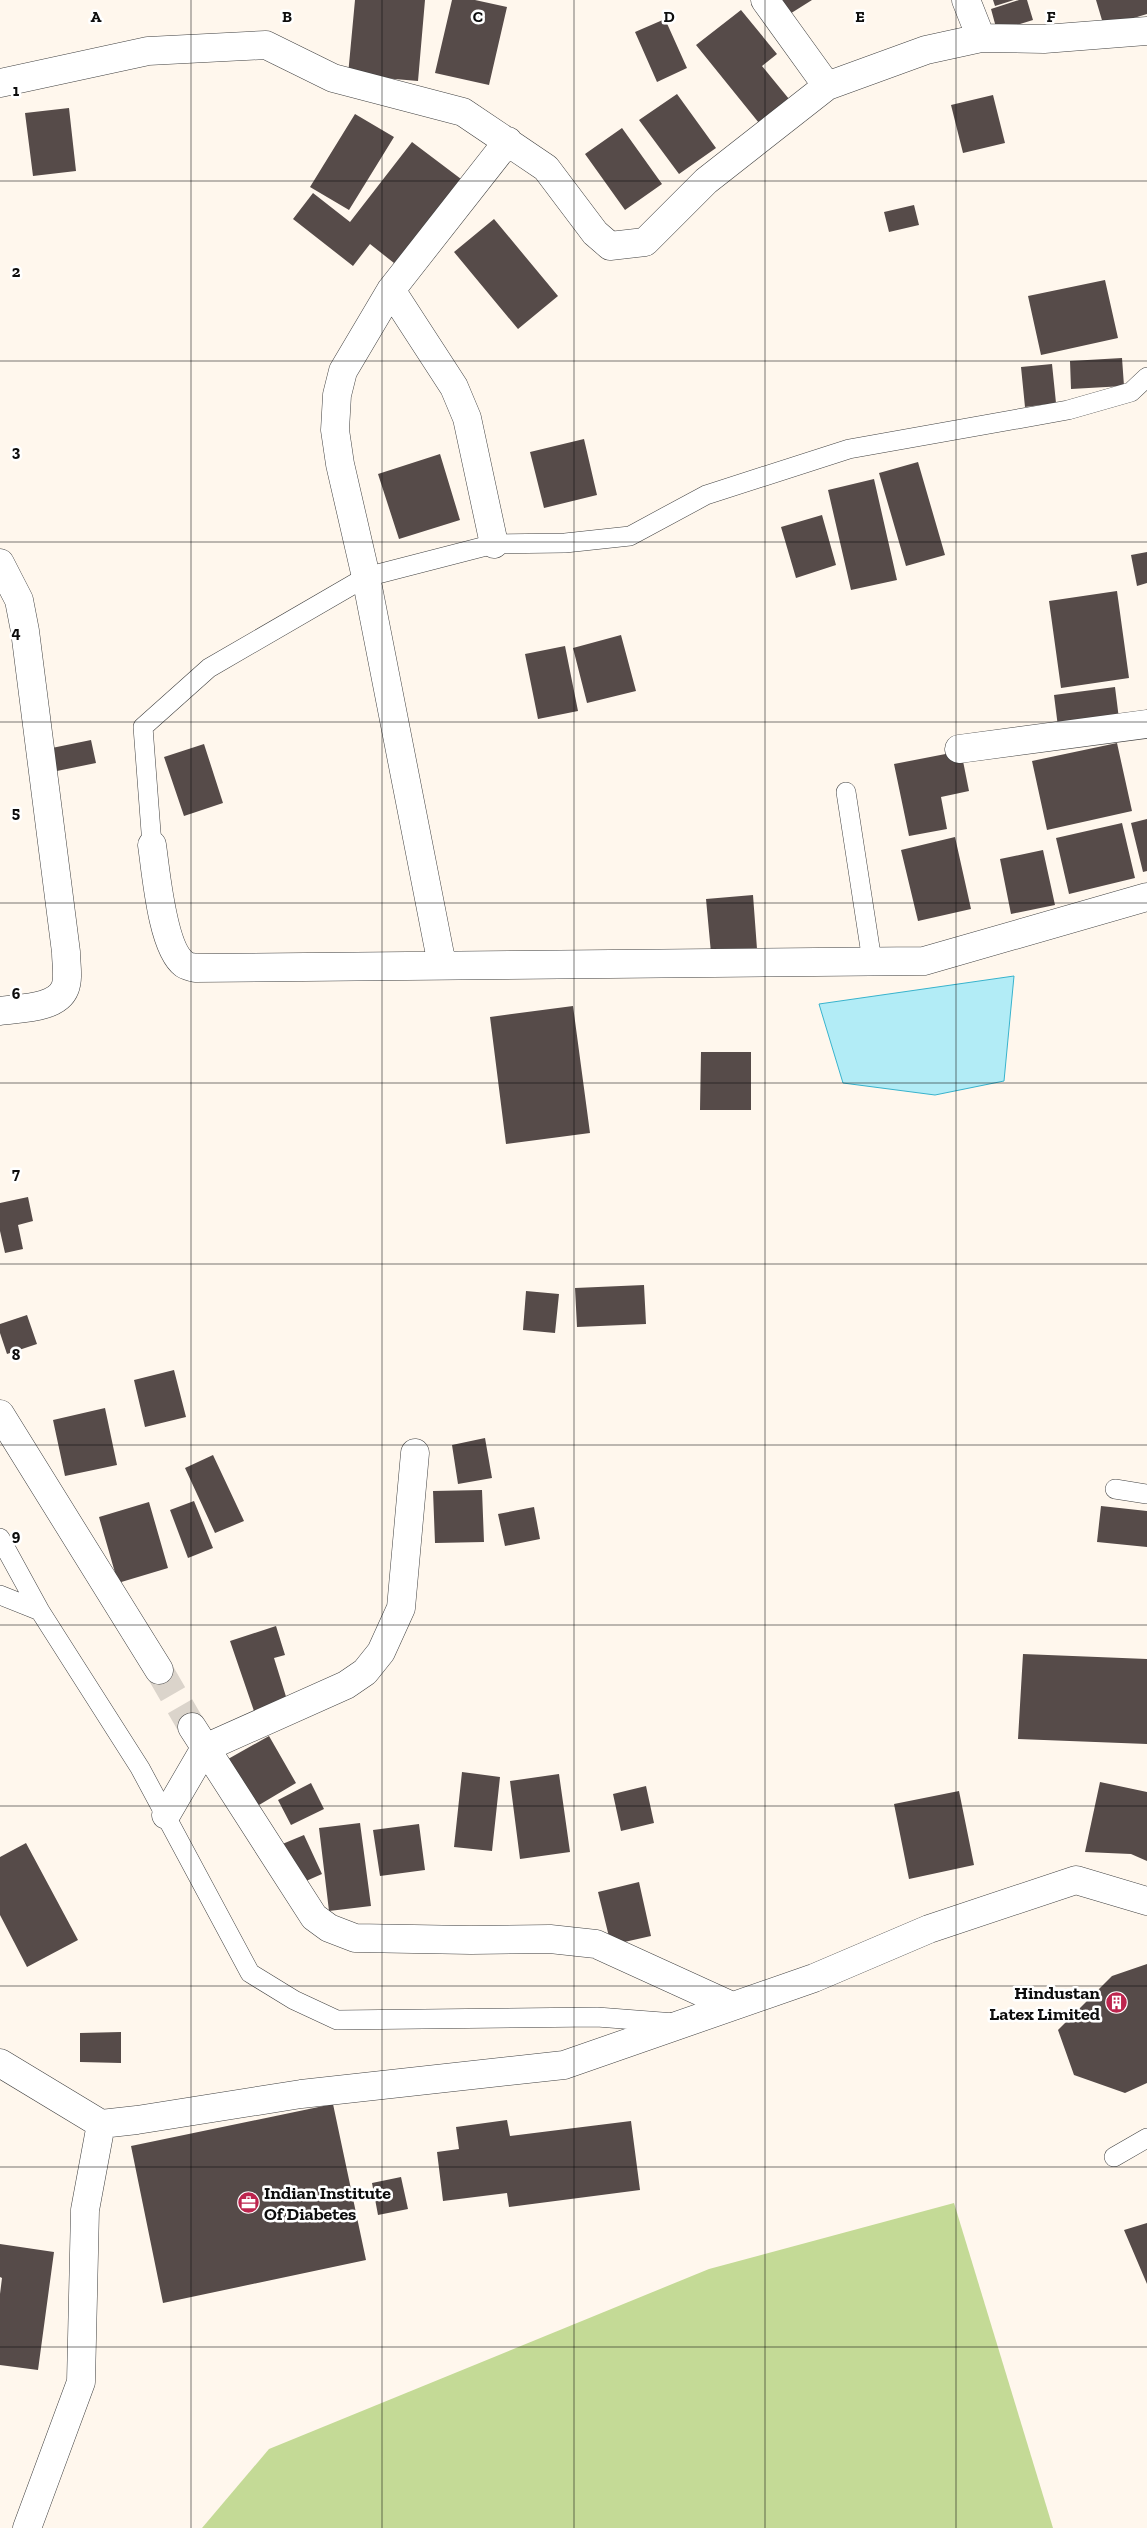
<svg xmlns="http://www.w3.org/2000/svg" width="1147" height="2528" font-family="'Zilla Slab',serif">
	<rect width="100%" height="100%" fill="#fff7ed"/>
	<path fill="#c4da96" d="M954,2203l99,325h-851l67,-79 440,-180z"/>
	<path fill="#b2ecf6" stroke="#38b3cd" d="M1014,976l-10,105 -69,14 -92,-12 -24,-79z"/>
	<path fill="#564b49" d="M355,0h70l-7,81 -70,-6z
		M452,0h23l32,7 -18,78 -54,-12z
		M774,0h38l-27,17z
		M993,0h21l-19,6z
		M1019,0h8l6,20 -36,11 -6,-22z
		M1096,0h51v14l-43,13z
		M741,10l36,44 -15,12 27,33 -30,24 -63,-78z
		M665,19l22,49 -30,14 -22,-50z
		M677,94l39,54 -37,26 -40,-54z
		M993,95l12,48 -42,10 -12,-48z
		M69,108l7,63 -43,5 -8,-63z
		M355,114l39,23 -45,73 -39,-23z
		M622,128l40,56 -37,26 -40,-56z
		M412,142l53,40 -66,85 -29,-23 -17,22 -60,-47 20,-26 37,29z
		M914,205l5,20 -30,7 -5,-20z
		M494,219l64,77 -40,33 -64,-77z
		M1105,280l13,58 -77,17 -13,-59z
		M1122,358l2,28 -53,3 -1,-28z
		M1052,364l4,39 -31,4 -4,-40z
		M584,439l13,56 -53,13 -14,-56z
		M440,454l20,66 -61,19 -21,-65z
		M918,462l27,93 -39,11 -27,-93z
		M874,479l23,101 -46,10 -23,-100z
		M822,515l14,50 -40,13 -15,-51z
		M1147,552v31l-10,3 -6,-31z
		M1117,591l12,87 -68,10 -12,-87z
		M621,635l15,56 -49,12 -14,-55z
		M565,646l13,65 -40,8 -13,-65z
		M1115,687l4,32 -61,8 -4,-32z
		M91,740l5,23 -44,9 -5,-23z
		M1117,743l15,68 -85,19 -15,-69z
		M204,744l19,59 -39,13 -20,-59z
		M961,751l8,40 -28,6 6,32 -38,7 -15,-72z
		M1147,819v52l-4,1 -12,-49z
		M1122,823l13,55 -66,16 -13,-56z
		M955,837l16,72 -53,12 -17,-71z
		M1043,850l12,55 -44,9 -11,-55z
		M753,895l4,54 -46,4 -5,-54z
		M573,1006l17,127 -84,11 -16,-127z
		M701,1052h50v58h-51z
		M28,1197l5,24 -15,4 5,24 -18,4 -5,-22v-28z
		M644,1285l2,39 -69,3 -2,-39z
		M526,1291l33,3 -4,39 -32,-3z
		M27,1315l10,29 -30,10 -7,-21v-9z
		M174,1370l12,47 -41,10 -11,-47z
		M105,1408l12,57 -52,11 -12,-56z
		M485,1438l7,40 -34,6 -6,-39z
		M213,1455l31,66 -29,12 -30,-65z
		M482,1490l2,52 -49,1 -2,-52z
		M194,1501l19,47 -25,10 -18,-48z
		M149,1502l19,66 -50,15 -19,-66z
		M1101,1506l46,5v36l-50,-5z
		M534,1507l6,32 -35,7 -7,-32z
		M276,1626l9,29 -11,3 14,45 -33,11 -25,-73z
		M1023,1654l124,5v85l-129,-5z
		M269,1736l27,47 -47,28 -28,-48z
		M462,1772l38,5 -8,74 -38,-4z
		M559,1774l11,78 -50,7 -10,-78z
		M1100,1782l47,10v69l-16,-7 -46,-2z
		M311,1783l13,26 -33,16 -13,-25z
		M646,1786l8,37 -33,8 -8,-37z
		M959,1791l15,74 -65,14 -15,-75z
		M360,1823l11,83 -42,5 -10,-83z
		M419,1824l6,46 -45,6 -7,-46z
		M304,1835l18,39 -25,11 -17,-40z
		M26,1843l52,97 -51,27 -27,-52v-58z
		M639,1882l12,54 -40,9 -13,-53z
		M1147,1964v119l-22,10 -51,-18 -16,-45 54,-54z
		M121,2032v31l-41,-1v-29z
		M333,2104l33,156 -203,43 -32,-157z
		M507,2120l3,16 121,-15 9,69 -131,17 -2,-14 -64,8 -6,-49 22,-3 -3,-22z
		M401,2177l7,32 -30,6 -6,-32z
		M1147,2223v61l-23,-54z
		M0,2244l54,8 -16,118 -38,-5v-71l2,-16 -2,-1z"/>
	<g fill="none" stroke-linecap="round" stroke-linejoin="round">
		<path stroke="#dbd4cb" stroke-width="28" stroke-dasharray="28 14" stroke-linecap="butt" d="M159,1670l33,57"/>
		<defs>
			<path id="service" d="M846,792l26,169
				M152,845l-9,-118 66,-59 157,-91 128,-33 71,-1 65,-7 76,-41 143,-46 219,-39 63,-18 16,-15
				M1115,1489l32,5
				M0,1538l40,73 100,157 110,205 44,27 43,20 260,-3 78,6
				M0,1595l40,16
				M1114,2157l33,-19"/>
			<path id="minor" d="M765,0l62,86
				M966,0l15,38
				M0,83l148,-32 118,-6 67,33 130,34 83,56 49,65 15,13 35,-4 61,-61 121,-95 99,-36 55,-12 63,1 103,-8
				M391,290l63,97 13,31 27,126
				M0,563l19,37 6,31 41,321c0,11 3,26 -1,36 -8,21 -46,20 -65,23
				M959,749l188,-25
				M152,845c4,27 10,103 32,119 2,2 8,3 11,4l729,-7 223,-64
				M442,965l-76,-388 -26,-113 -5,-34 2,-35 6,-24 48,-81 117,-149
				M0,1414l159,256
				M192,1727l122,190 15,11 26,10 116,2 79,-1 46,5 136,62
				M166,1815l39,-67 141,-63 19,-13 16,-20 20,-44 14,-155
				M0,2063l101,61
				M27,2528l54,-146 4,-172 16,-86 36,-4 164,-26 263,-29 250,-87 115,-49 147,-49 71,21"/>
		</defs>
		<use href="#service" stroke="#404040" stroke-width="20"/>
		<use href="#minor" stroke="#404040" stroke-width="29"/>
		<use href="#service" stroke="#fff" stroke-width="19"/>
		<use href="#minor" stroke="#fff" stroke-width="28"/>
	</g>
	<path fill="none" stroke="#0d0d0d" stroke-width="1" stroke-opacity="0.55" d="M191,0v2528M382,0v2528M574,0v2528M765,0v2528M956,0v2528M0,181h1147M0,361h1147M0,542h1147M0,722h1147M0,903h1147M0,1083h1147M0,1264h1147M0,1445h1147M0,1625h1147M0,1806h1147M0,1986h1147M0,2167h1147M0,2347h1147"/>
	<defs>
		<symbol id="building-disc" viewBox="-11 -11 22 22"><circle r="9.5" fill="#bd254e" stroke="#fff"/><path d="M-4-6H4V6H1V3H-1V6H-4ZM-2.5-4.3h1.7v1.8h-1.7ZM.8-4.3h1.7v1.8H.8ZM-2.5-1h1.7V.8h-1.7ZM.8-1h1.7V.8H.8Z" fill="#fff"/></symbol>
		<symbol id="office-disc" viewBox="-11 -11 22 22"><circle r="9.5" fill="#bd254e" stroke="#fff"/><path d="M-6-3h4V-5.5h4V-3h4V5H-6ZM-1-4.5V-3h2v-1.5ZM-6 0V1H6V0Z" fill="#fff"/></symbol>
	</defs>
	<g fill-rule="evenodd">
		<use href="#building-disc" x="1104" y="1990" width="25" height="25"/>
		<use href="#office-disc" x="236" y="2190" width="25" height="25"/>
	</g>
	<g text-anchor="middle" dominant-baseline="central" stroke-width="5" stroke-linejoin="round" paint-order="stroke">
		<g font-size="18" font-weight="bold" fill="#0d0d0d" stroke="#fff" text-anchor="end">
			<text x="1100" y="1993">Hindustan<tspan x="1100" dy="21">Latex Limited</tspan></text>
			<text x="264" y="2193" text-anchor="start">Indian Institute<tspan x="264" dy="21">Of Diabetes</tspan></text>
		</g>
	</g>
	<g font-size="16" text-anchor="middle" font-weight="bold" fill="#0d0d0d" stroke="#fff" stroke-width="5" stroke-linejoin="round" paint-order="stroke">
		<text x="96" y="22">A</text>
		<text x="287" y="22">B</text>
		<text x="478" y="22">C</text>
		<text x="669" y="22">D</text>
		<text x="860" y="22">E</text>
		<text x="1051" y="22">F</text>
		<text x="16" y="96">1</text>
		<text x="16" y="277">2</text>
		<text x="16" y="457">3</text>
		<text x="16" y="638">4</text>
		<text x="16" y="818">5</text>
		<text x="16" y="999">6</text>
		<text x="16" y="1179">7</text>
		<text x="16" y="1360">8</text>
		<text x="16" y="1541">9</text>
	</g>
</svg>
